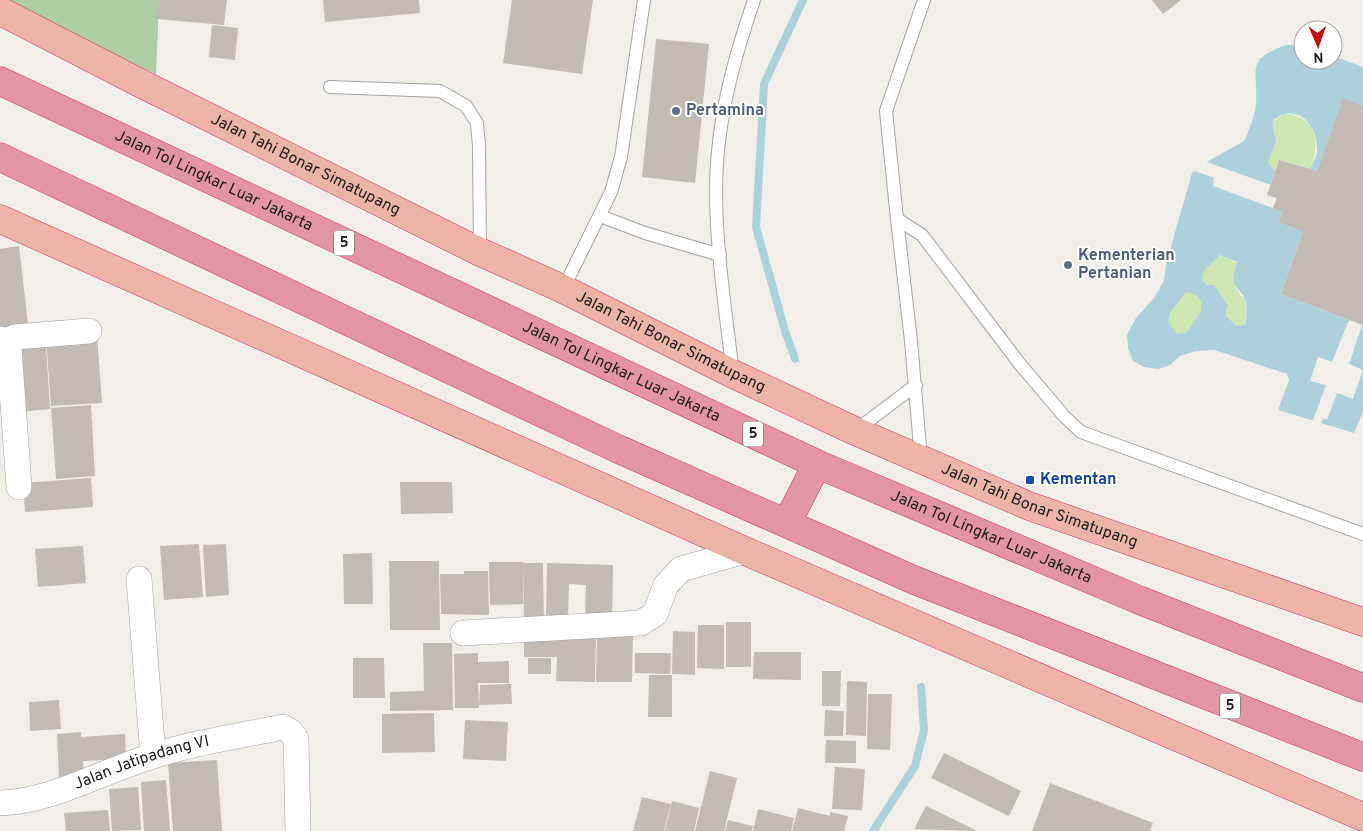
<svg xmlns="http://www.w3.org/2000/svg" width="1363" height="831" font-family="Overpass,sans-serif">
	<rect width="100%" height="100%" fill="#f1eee9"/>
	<path fill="#cde7b2" d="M1284,114c33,2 37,28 26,55l-31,-9 -4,11 -7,-9 8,-20 -5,-20z
		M1220,255l17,8 -2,24 10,14 1,23 -9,2 -12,-11 3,-10 -14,-20h-8l-4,-7 2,-7z
		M1186,292l10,3 5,7v10l-14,20 -10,2 -9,-12 2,-9z"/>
	<path fill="#aecda0" d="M0,0h159l-3,74 -156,-71z"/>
	<path fill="#acd1db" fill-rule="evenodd" d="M1286,45h17v15h30v-4l30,11v39l-20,-7 -26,72 -7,-2c2,-5 7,-12 7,-18 1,-19 -11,-41 -32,-37 -5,0 -10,5 -13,8l4,20 -8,20 7,9 -8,24 10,3 -4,10 9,4 -4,10 25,10 -22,62 82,31v87l-9,21 -76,-23 11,-30 -2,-6 -72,-24 -19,1 -16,5 -10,9 -12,4 -14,-2 -11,-6 -5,-13 -1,-13 9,-17 18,-20 10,-17 2,-17 26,-91 11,-9 41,-23c5,-11 11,-25 12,-38 2,-35 -11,-43 30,-58zM1220,255l17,7c-9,32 4,21 9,41 1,7 0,14 0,21l-9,2 -12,-11 3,-10 -14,-20h-8l-4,-7 2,-7zM1186,292l10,3 5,7v10l-14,20 -10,2 -9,-12 2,-9z"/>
	<path fill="#f1eee9" d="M1204,161l67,24 -4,10 10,3 -4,10 -60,-22 1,-8 -22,-8z
		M1349,320l13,5 -13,39 14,6 -10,29 -16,-6 -10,27 -4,-2 -3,8 -8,-3 14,-38 -16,-4 8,-24 14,5z"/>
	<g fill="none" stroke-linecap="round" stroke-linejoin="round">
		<path stroke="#acd1db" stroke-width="8" d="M795,359l-10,-28 -29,-104 8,-143 39,-84
			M873,831l42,-65 9,-36 -3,-43"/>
	</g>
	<path fill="#c1bab5" d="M159,0h68l-3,25 -67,-6z
		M323,0h96l1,13 -95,9z
		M512,0h81l-11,74 -79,-11z
		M1152,0h29l-18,14z
		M212,25l26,3 -3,32 -26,-3z
		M656,39l53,5 -14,139 -53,-6z
		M1343,98l20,8v219l-82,-31 22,-62 -25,-10 4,-10 -9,-4 4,-10 -10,-3 12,-35 38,11z
		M19,246l9,78 -28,4v-79z
		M97,335l5,68 -51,3 -5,-68z
		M46,346l4,63 -31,3 -4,-64z
		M91,405l4,71 -39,3 -5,-71z
		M91,478l2,29 -68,5 -2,-29z
		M400,482h52l1,31 -52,1z
		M199,544l4,53 -39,3 -4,-54z
		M226,544l3,51 -23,2 -3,-52z
		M83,546l3,37 -48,4 -3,-38z
		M372,553l1,51h-29l-1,-50z
		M389,561h50l1,69h-50z
		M489,562h34v42l-33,1z
		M523,563h20l1,63h-20z
		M547,563l66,2 -1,53h-27l1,-33 -17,-1 -1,35h-22z
		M464,571h24l1,44 -48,-1 -1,-40h24z
		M726,622h25v45h-25z
		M698,625h26v44l-27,-1z
		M597,630l36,1 -1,51h-36z
		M673,631l22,1v43l-23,-1z
		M596,632l-1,50 -39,-1 1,-24h-33v-19z
		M423,643h29l1,67 -63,1v-19l34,-1z
		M754,652h47v28l-48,-1z
		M478,653v9l31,-1v22h-31l1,25h-24l-1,-54z
		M635,653h36l-1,21 -35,-1z
		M353,658h31l1,40h-32z
		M528,658h23v16h-23z
		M822,671h19l-1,35h-18z
		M649,675h23v42h-24z
		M847,681l20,1 -1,54 -20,-1z
		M511,684l1,20 -33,1 1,-20z
		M868,694h24l-2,56 -23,-1z
		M59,700l2,29 -31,2 -1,-29z
		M825,710l19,1 -1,25h-19z
		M434,713l1,39 -53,1v-39z
		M465,720l43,2 -2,39 -43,-2z
		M81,732v5l44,-3 1,25 -43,2 1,14 -25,2 -2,-43z
		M826,740l30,1v22h-31z
		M944,753l77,38 -12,25 -78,-38z
		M217,760l5,71h-49l-5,-68z
		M835,767l30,2 -3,41 -30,-1z
		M710,771l27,7 -13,53h-29z
		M166,780l4,51h-26l-3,-49z
		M1050,783l103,40 -3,8h-118z
		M138,787l3,43 -29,1 -3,-42z
		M642,797l29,7 -7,27h-31z
		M672,801l27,7 -5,23h-29z
		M926,806l21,10 30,15 -63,-2z
		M798,808l32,8v-4l18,4 -4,15h-52z
		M758,809l36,9 -3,13h-38z
		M108,810l2,21h-44l-2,-18z
		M728,820l25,6 -1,5h-27z"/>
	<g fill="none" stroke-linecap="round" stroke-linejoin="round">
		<defs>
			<path id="service" d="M924,0l-38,111 11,108 25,16 97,128 45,53 17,16 282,102
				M330,87l110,4 26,15 11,17 2,23 1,106
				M600,216l45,17 75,22
				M897,219l14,122 10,118
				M563,289l48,-97 10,-35 23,-157
				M733,374c-8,-69 -22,-154 -15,-223 5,-53 19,-101 36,-151
				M855,431l61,-46"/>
			<g id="minor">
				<path d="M0,339l7,2 2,7 10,139"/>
				<path d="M7,341l8,-4 74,-6"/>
				<path d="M139,579l14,177"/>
				<path d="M463,633l178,-10 14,-9 11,-29 15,-16 64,-18"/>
				<path id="s1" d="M0,803c54,-2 102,-32 153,-47 42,-14 87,-20 130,-29l7,4 6,8 2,92"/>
			</g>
			<g id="trunk">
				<path id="s2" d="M0,11l140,72 340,169 83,37 170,85 122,57 174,75 334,116"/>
				<path d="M0,219l745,332 618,266"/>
			</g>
			<g id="motorway">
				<path id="s3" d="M0,81l817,383 322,136 224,88"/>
				<path d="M0,157l616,291 298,132 449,177"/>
				<path d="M787,523l30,-59"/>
			</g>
		</defs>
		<use href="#service" stroke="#a5a5a5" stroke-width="14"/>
		<use href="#minor" stroke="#a5a5a5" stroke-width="26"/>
		<use href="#trunk" stroke="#d1346c" stroke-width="29"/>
		<use href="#motorway" stroke="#d1346c" stroke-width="29"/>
		<use href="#service" stroke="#fff" stroke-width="12"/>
		<use href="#minor" stroke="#fff" stroke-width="25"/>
		<use href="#trunk" stroke="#ecb4a6" stroke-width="28"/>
		<use href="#motorway" stroke="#e296a5" stroke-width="28"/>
	</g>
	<g fill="#5c6f8a" stroke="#fff" stroke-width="2">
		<circle cx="676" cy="111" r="5"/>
		<circle cx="1068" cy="265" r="5"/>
	</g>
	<rect fill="#1a4fb4" stroke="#fff" stroke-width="2" x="1025" y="475" width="10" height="10" rx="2.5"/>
	<g text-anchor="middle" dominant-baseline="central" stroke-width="4" stroke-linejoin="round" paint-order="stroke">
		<g fill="#fff" stroke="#646464" stroke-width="1">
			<rect x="334" y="230.5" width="20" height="25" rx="4"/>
			<rect x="743" y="421.5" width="20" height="25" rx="4"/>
			<rect x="1220" y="693.5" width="20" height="25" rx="4"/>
		</g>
		<g font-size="15" font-weight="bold" fill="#212121">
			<text x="344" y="243">5</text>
			<text x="753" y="434">5</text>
			<text x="1230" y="706">5</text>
		</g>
		<g font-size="16" font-weight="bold" fill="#4e5e75" stroke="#fff" text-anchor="start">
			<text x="686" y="111">Pertamina</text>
			<text x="1078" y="256">Kementerian<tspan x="1078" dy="18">Pertanian</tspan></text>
		</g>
		<g font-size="16" fill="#212121" stroke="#fff">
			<text stroke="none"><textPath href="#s2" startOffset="342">Jalan Tahi Bonar Simatupang</textPath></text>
			<text stroke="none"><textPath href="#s3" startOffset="236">Jalan Tol Lingkar Luar Jakarta</textPath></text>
			<text stroke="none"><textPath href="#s2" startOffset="748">Jalan Tahi Bonar Simatupang</textPath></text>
			<text stroke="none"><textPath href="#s3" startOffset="686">Jalan Tol Lingkar Luar Jakarta</textPath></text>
			<text stroke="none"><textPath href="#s2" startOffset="1152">Jalan Tahi Bonar Simatupang</textPath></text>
			<text stroke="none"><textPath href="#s3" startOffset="1091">Jalan Tol Lingkar Luar Jakarta</textPath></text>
			<text stroke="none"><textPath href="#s1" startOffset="148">Jalan Jatipadang VI</textPath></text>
		</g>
		<g font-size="16" font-weight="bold" fill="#164399" stroke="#fff" text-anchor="start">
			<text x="1040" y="480">Kementan</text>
		</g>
	</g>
	<g transform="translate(1318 45) rotate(178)"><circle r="24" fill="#ffffff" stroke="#a6a6a6"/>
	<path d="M0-4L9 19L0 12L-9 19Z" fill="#c60d10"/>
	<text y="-8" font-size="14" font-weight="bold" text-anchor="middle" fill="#212121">N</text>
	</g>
</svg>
